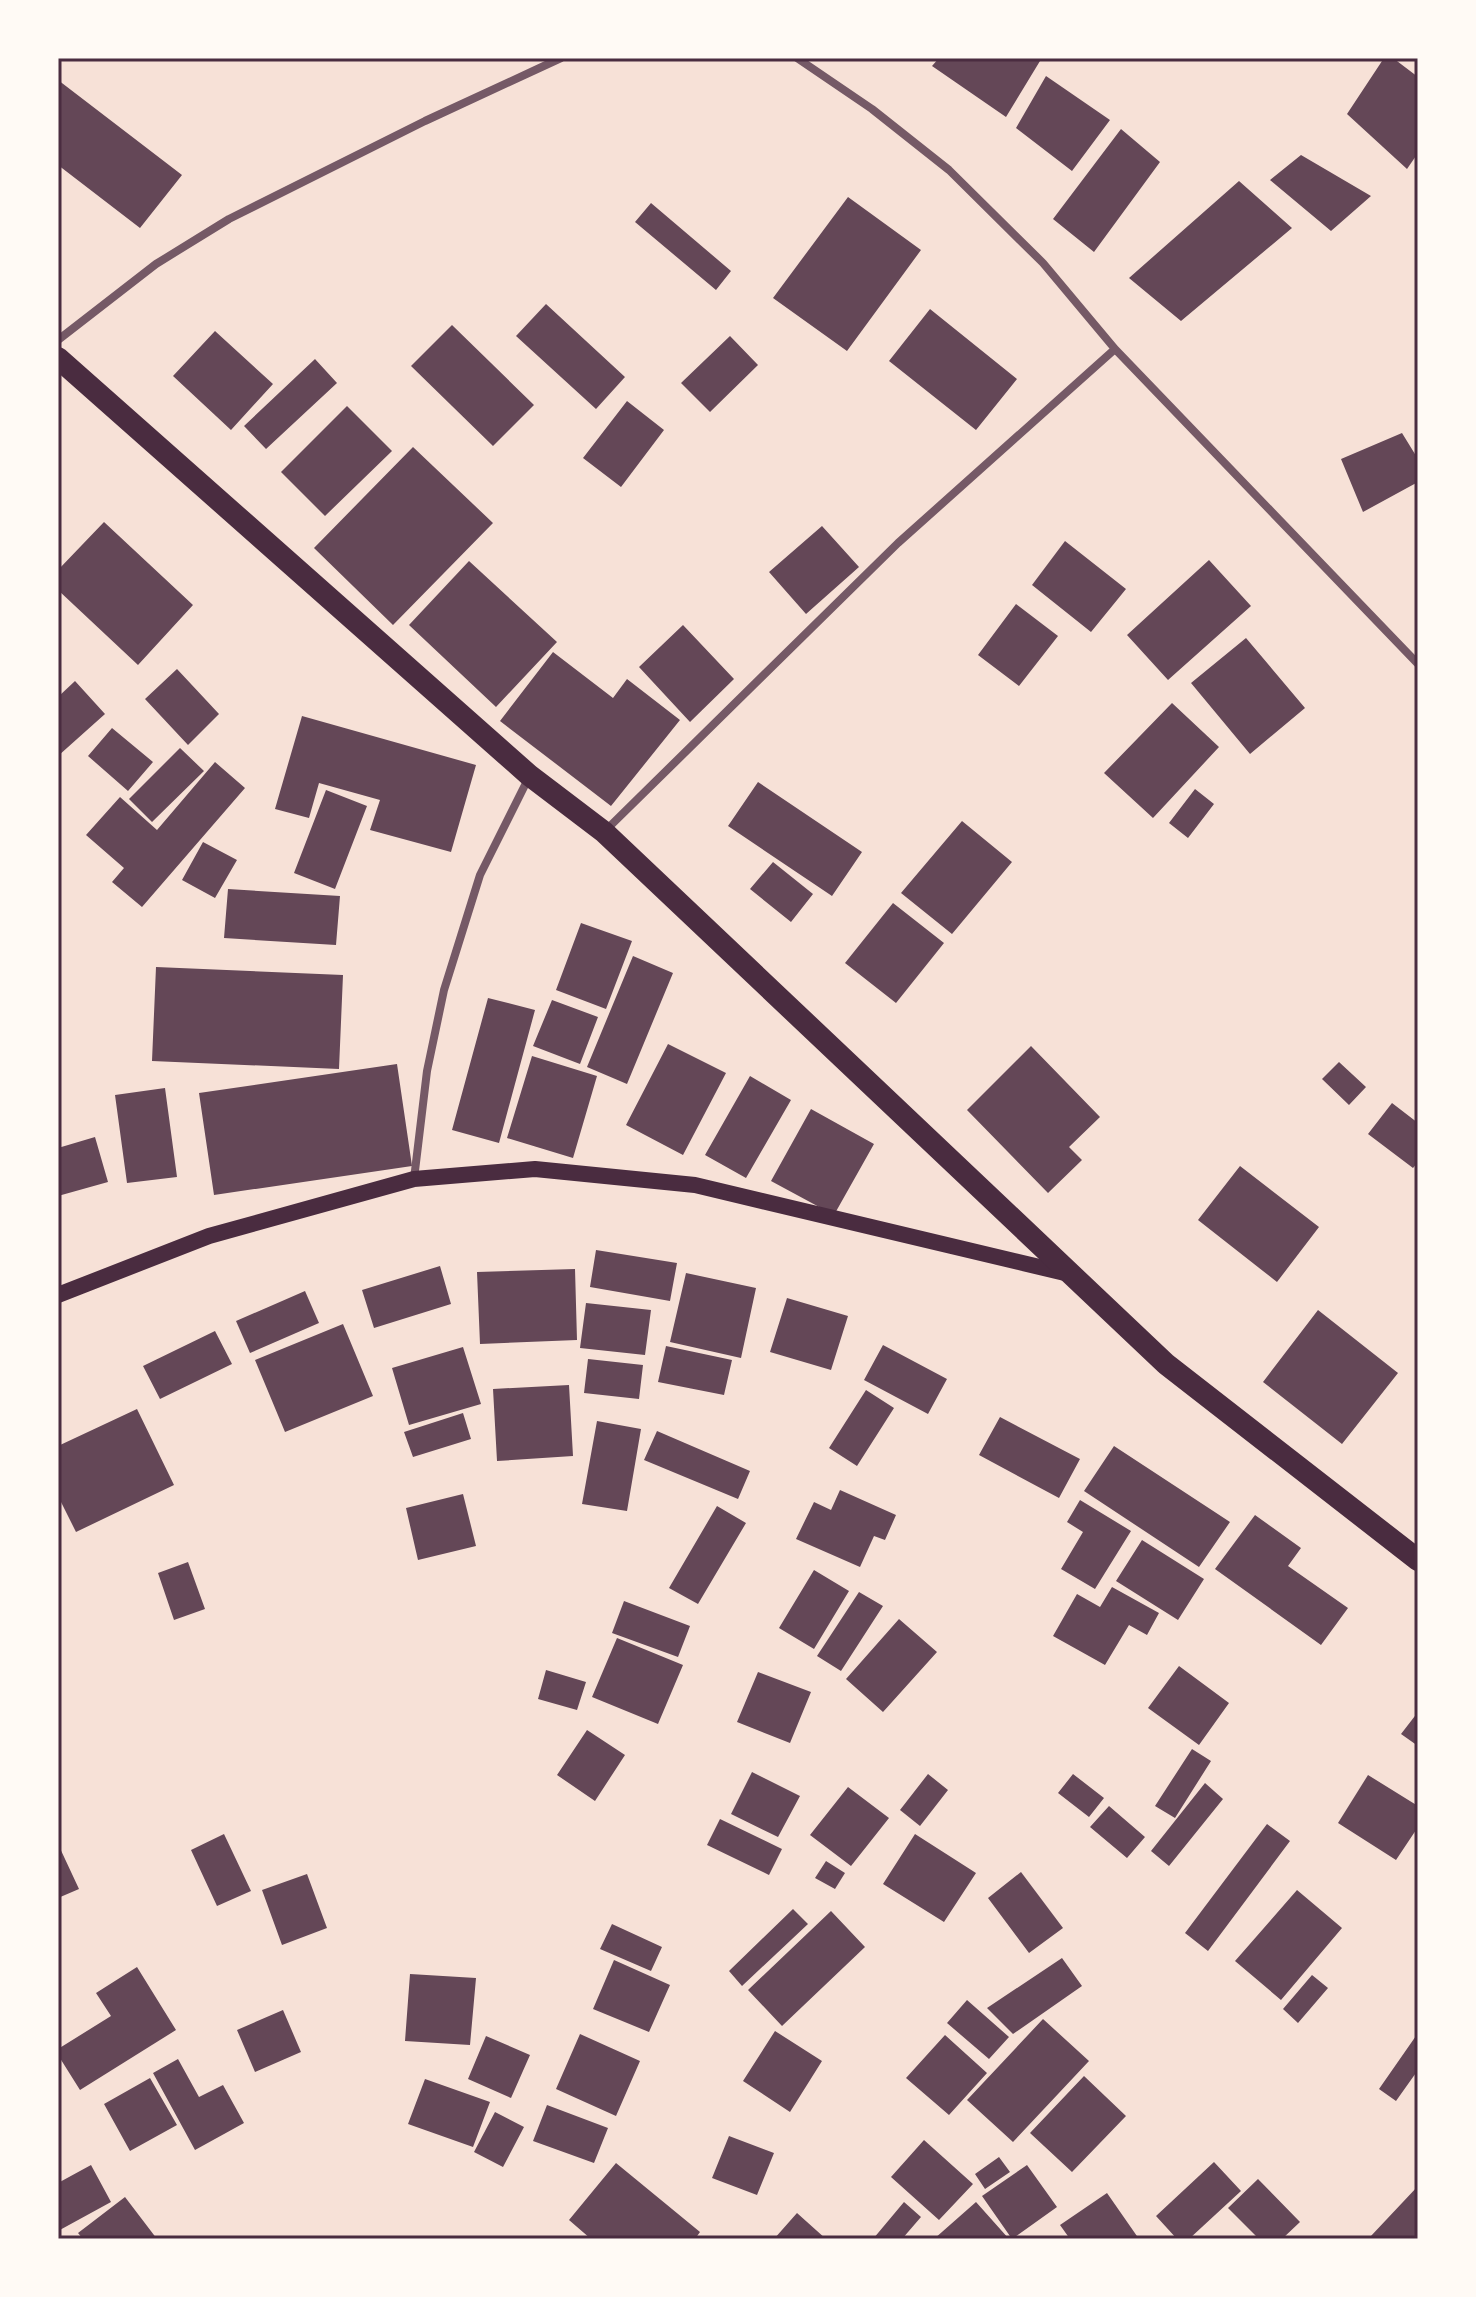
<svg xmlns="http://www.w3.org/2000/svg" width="1476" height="2297" font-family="'PT Serif',serif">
	<rect width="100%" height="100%" fill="#f7e1d7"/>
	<path fill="#644757" d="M939,58h97l4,3 -34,56 -74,-51z
		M1384,58h9l25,19v76l-11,16 -60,-55z
		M1046,76l64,44 -38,51 -56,-43z
		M58,80l124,95 -42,53 -82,-63z
		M1121,129l39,33 -66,90 -41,-33z
		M1301,155l70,41 -40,35 -61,-51z
		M1239,181l53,47 -111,93 -52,-43z
		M848,197l73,53 -74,101 -74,-53z
		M651,203l80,68 -15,19 -81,-68z
		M546,304l79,73 -29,32 -80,-73z
		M930,309l87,70 -41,51 -87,-69z
		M452,325l82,80 -41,41 -82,-80z
		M215,331l58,53 -42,46 -58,-54z
		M730,336l28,29 -48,47 -29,-29z
		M315,359l22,24 -71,66 -22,-23z
		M627,401l37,29 -43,57 -38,-29z
		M347,406l45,45 -67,65 -44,-44z
		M1402,433l16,26v23l-55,30 -22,-53z
		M413,447l80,76 -100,102 -79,-77z
		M104,522l89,83 -55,60 -80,-75v-20z
		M822,526l37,41 -53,47 -37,-42z
		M1065,541l61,48 -35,43 -59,-47z
		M1209,560l42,46 -83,74 -41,-45z
		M469,561l88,81 -61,65 -87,-82z
		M1016,604l42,32 -39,50 -41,-31z
		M683,625l51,54 -44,43 -51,-55z
		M1246,638l59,70 -55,46 -59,-71z
		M553,652l60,46 14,-19 53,41 -69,86 -111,-85z
		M177,669l42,45 -31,31 -43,-46z
		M75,681l30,33 -47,42v-59z
		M1172,703l47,44 -66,71 -49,-45z
		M302,716l174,49 -25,87 -81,-22 10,-30 -61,-17 -10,35 -34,-9z
		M112,728l41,34 -25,29 -40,-35z
		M180,748l24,23 -52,51 -23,-23z
		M215,762l30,26 -103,119 -30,-25 12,-14 -38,-33 34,-38 37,33z
		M758,782l104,70 -30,44 -104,-70z
		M1195,789l19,15 -26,34 -19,-15z
		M326,790l41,16 -32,83 -41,-16z
		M962,821l50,41 -60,72 -51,-41z
		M203,842l34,18 -22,38 -33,-18z
		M773,862l40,32 -22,28 -41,-33z
		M228,889l112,7 -4,49 -112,-7z
		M893,903l51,40 -48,60 -51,-40z
		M581,923l51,18 -26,68 -50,-19z
		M633,956l40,17 -46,111 -40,-17z
		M156,967l187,8 -4,94 -187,-8z
		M488,998l47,12 -36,133 -47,-13z
		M552,1000l46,17 -18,47 -47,-18z
		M668,1044l58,29 -43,82 -57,-30z
		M1031,1046l69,71 -31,30 13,13 -34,33 -81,-83z
		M532,1056l65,20 -24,82 -66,-20z
		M1339,1062l27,25 -17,18 -27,-26z
		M397,1064l15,102 -198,29 -15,-102z
		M750,1076l41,24 -45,78 -41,-23z
		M165,1088l12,89 -50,6 -12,-88z
		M1392,1103l26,20v39l-5,6 -45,-34z
		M811,1109l63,35 -40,71 -63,-34z
		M95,1137l13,45 -50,14v-48z
		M1240,1166l79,61 -42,55 -79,-62z
		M596,1250l81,13 -7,38 -80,-14z
		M440,1266l11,38 -77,24 -12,-38z
		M575,1269l2,71 -97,4 -3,-72z
		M686,1273l70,15 -15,70 -71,-16z
		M305,1291l14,32 -69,30 -14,-32z
		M787,1298l61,18 -17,54 -61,-18z
		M586,1303l65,7 -6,45 -65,-7z
		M1318,1310l80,63 -56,71 -79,-62z
		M343,1324l30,72 -88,36 -30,-72z
		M215,1331l17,33 -72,35 -17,-33z
		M883,1345l64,34 -19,35 -64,-34z
		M666,1346l66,14 -8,35 -66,-13z
		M463,1347l18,57 -72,21 -17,-57z
		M588,1359l55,6 -4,34 -55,-6z
		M569,1385l4,71 -76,5 -4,-72z
		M866,1390l28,18 -37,58 -28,-18z
		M137,1409l37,76 -98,47 -18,-36v-50z
		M463,1413l8,26 -58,18 -9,-25z
		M1000,1417l80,42 -21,39 -80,-43z
		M597,1421l44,8 -14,82 -45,-7z
		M657,1431l93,40 -12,28 -94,-39z
		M1114,1446l116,76 -31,45 -115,-76z
		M840,1490l56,25 -11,25 -11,-4 -14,31 -64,-28 18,-37 17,8z
		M463,1494l13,52 -58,14 -12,-52z
		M1080,1500l51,31 -36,58 -34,-20 22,-37 -16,-10z
		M717,1506l29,17 -48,81 -29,-16z
		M1255,1515l46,33 -13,18 60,42 -27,37 -106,-76z
		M1142,1540l62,39 -26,41 -62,-39z
		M188,1562l17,47 -31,11 -16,-47z
		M814,1570l35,21 -35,58 -35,-21z
		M1112,1587l47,26 -12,22 -18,-10 -24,40 -52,-29 24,-42 23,13z
		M859,1592l24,14 -42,65 -24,-15z
		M624,1601l66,25 -12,31 -66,-24z
		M899,1619l38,33 -54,60 -37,-33z
		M617,1638l66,27 -25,59 -66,-27z
		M1179,1666l50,37 -30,42 -51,-37z
		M546,1670l40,12 -9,28 -39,-11z
		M758,1672l53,20 -21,51 -53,-21z
		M1418,1712v34l-17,-12z
		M587,1730l38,25 -30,46 -38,-26z
		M1192,1749l19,12 -36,57 -20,-12z
		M752,1772l48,24 -22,41 -47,-23z
		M928,1774l20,16 -28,36 -20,-16z
		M1073,1774l31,24 -15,19 -31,-24z
		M1368,1775l50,31v21l-22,33 -58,-37z
		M1205,1783l18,16 -54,67 -18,-15z
		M848,1787l41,31 -38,48 -41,-31z
		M1109,1806l36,31 -18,21 -37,-31z
		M720,1819l62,30 -13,26 -62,-30z
		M1267,1824l23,17 -82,110 -23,-18z
		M224,1834l27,57 -34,15 -26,-56z
		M915,1834l61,39 -32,49 -61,-38z
		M58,1844l21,45 -21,9z
		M826,1861l19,12 -10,16 -20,-11z
		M1021,1872l42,56 -34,25 -41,-55z
		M307,1874l20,54 -45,17 -20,-55z
		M1297,1890l45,38 -61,72 -46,-39z
		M793,1909l15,15 -66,62 -13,-15z
		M831,1911l34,36 -83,79 -34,-36z
		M612,1924l50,23 -11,24 -51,-22z
		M1062,1958l20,28 -69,48 -26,-26z
		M614,1960l56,25 -21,47 -56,-23z
		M137,1967l39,63 -96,60 -22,-35v-6l53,-33 -15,-23z
		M410,1974l66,4 -6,67 -65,-4z
		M1312,1975l16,13 -30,35 -15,-14z
		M967,2000l42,37 -20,22 -42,-36z
		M283,2010l18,42 -46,20 -18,-42z
		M1043,2019l46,42 -76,81 -46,-42z
		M775,2031l47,30 -32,51 -47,-31z
		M1418,2033v37l-22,31 -17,-12z
		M580,2034l60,27 -24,55 -60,-27z
		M945,2035l42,38 -38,42 -43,-37z
		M486,2036l44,19 -19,43 -43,-19z
		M178,2059l21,38 24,-12 21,38 -49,27 -42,-77z
		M1084,2076l42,40 -54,56 -42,-39z
		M150,2078l27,47 -47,26 -26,-47z
		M425,2079l65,23 -17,45 -65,-23z
		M547,2105l61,23 -14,35 -61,-22z
		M495,2112l29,15 -21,40 -29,-15z
		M729,2136l45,17 -17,42 -45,-17z
		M924,2140l49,44 -34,36 -48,-43z
		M999,2157l11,15 -25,17 -10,-15z
		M1214,2162l27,29 -52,48h-12l-21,-23z
		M616,2163l84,69 -5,7h-104l-22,-19z
		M91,2165l20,37 -53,29v-48z
		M1027,2165l30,42 -45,32 -30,-43z
		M1258,2179l42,43 -18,17h-23l-31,-31z
		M1418,2186v53h-46l-2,-2z
		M1107,2193l32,46h-69l-10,-14z
		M125,2197l32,42h-74l-5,-6z
		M904,2202l17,15 -19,22h-29z
		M976,2202l33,37h-75z
		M797,2213l29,26h-52z"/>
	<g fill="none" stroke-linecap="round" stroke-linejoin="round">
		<path stroke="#755966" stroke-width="8" d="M797,58l75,51 77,61 94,93 72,86 303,315
			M58,340l98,-76 73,-45 196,-98 136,-63
			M605,831l293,-288 217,-194
			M414,1179l13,-108 17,-81 36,-115 48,-96"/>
		<path stroke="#4a2c40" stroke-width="16" d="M58,1295l151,-59 205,-57 121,-10 160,16 374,89"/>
		<path stroke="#4a2c40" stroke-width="22" d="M58,358l471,417 75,57 562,532 252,196"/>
	</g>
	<rect width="1476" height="2297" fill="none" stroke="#fffaf5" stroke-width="120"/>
	<rect x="60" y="60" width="1356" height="2177" fill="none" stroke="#4a2c40" stroke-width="3"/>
</svg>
